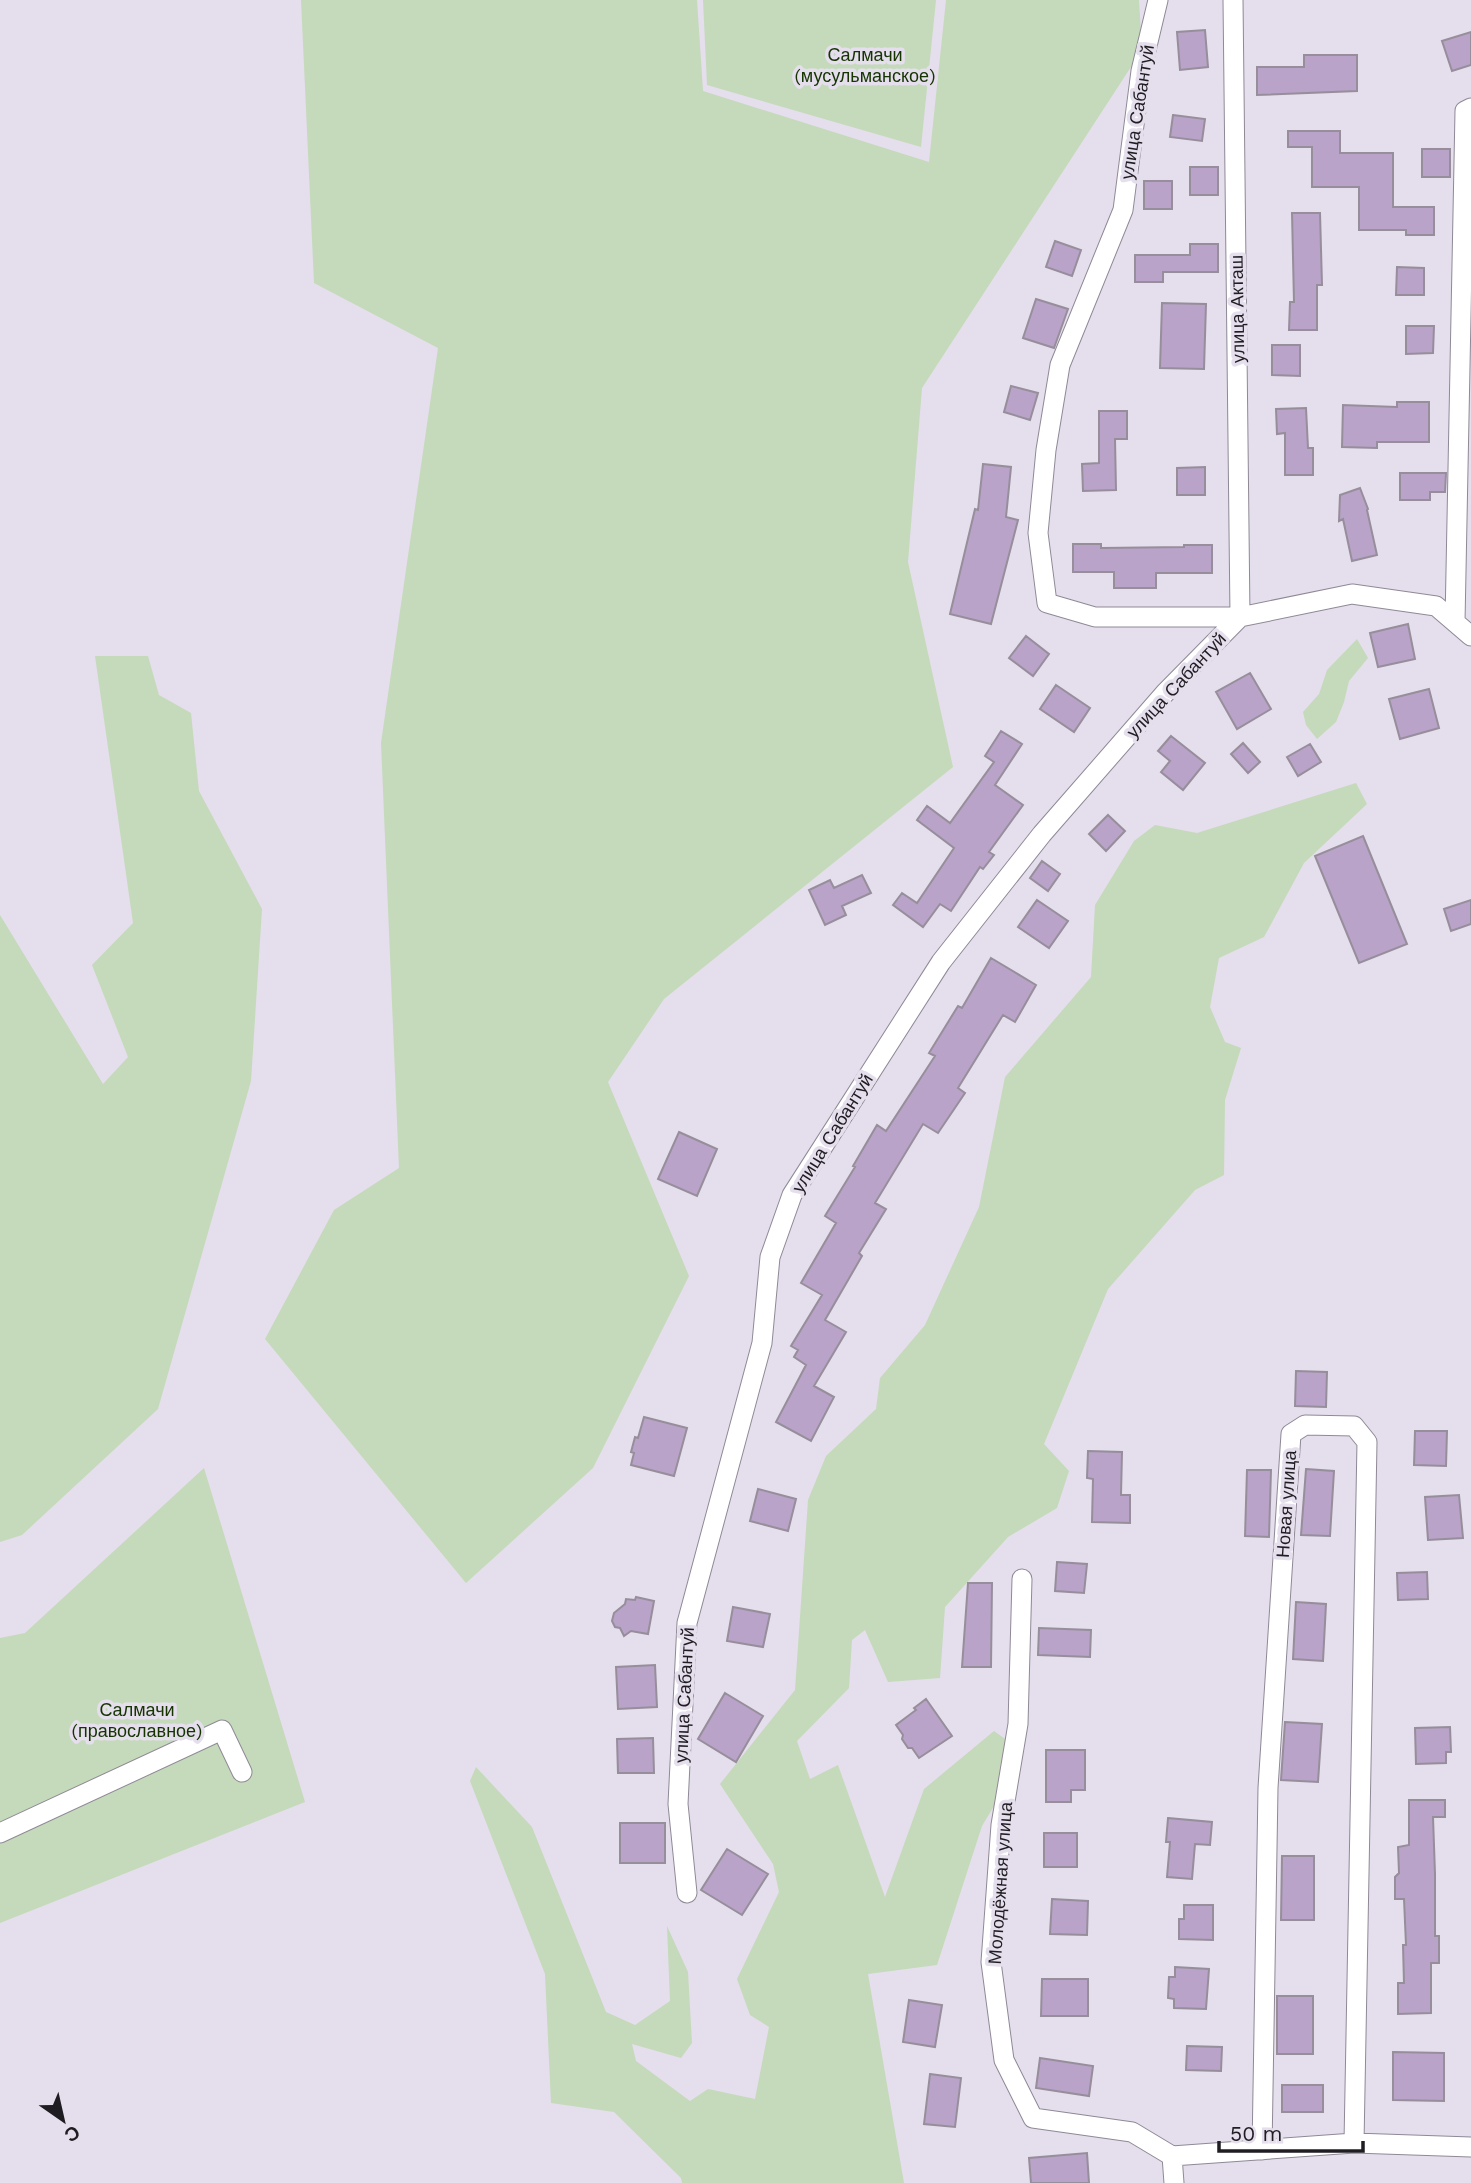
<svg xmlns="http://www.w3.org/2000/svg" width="1471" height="2183" font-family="'Work Sans',sans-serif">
	<rect width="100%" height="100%" fill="#e5deec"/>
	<path fill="#c4daba" d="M301,0h396l6,91 226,71 17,-162h193l3,50 -220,338 -14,174 45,205 -289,232 -56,83 81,194 -96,192 -127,115 -201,-244 69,-129 65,-42 -18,-425 57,-395 -124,-65z
		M703,0h233l-15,147 -214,-62z
		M1357,639l11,19 -19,23 -5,21 -8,20 -19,17 -11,-14 -3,-13 16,-18 8,-24z
		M95,656h53l11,39 32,18 8,78 63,118 -11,172 -93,328 -136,126 -22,7v-627l103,169 25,-27 -36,-92 41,-42z
		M1356,783l11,21 -63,59 -40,74 -45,21 -9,49 15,35 16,6 -16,52 -1,75 -29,15 -87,99 -64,155 25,27 -12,37 -49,29 -63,70 -5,71 -52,4 -23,-52 -13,10 -3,48 -52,53 13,38 28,-14 47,132 39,-108 70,-58 21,15 3,20 -36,60 -45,139 -69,9 36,209h-222l-1,-5 -67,-66 -63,-9 -6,-129 -75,-193 6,-14 56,60 74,185 29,13 35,-24 -3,-75 21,46 4,71 -11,15 -49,-14 4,17 54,40 18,-12 47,10 14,-72 -19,-12 -13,-36 42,-87 -6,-28 -53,-80 75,-94 13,-190 18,-44 50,-47 4,-31 45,-53 54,-118 26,-130 86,-100 4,-72 39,-64 21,-16 42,8z
		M204,1468l101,334 -305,121v-285l25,-5z"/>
	<path fill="#b9a3c8" stroke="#968e9b" stroke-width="2" d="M1205,30l3,37 -28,3 -3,-38z
		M1471,32v33l-19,6 -10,-30z
		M1304,55h53v36l-100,4v-28h47z
		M1173,115l32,4 -3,22 -32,-4z
		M1288,131h52v22h53v54h41v28h-28v-5h-47v-43h-47v-40h-24z
		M1422,149h28v28h-28z
		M1190,167h28v28h-28z
		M1144,181h28v28h-28z
		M1292,213h28l2,72h-5v45h-28l1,-28h4z
		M1055,241l26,9 -9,26 -26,-9z
		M1190,244h28v28h-55v10h-28v-27h55z
		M1397,267l27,1v27h-28z
		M1036,299l32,10 -14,39 -31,-10z
		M1162,303l44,1 -2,65 -44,-1z
		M1406,326h28l-1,27 -27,1z
		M1272,345h28v31l-28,-1z
		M1011,386l27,7 -8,27 -26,-8z
		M1397,402h32v40h-52v6l-35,-1 1,-42 54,2z
		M1306,408l2,40h5v27h-28v-42l-8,1 -1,-25z
		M1099,411h28v28h-12l1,51 -33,1 -1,-27 17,-1z
		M983,464l28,3 -5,50 12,3 -27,104 -41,-10 25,-105 3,1z
		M1205,467v28h-28v-27z
		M1400,473h46l-1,19h-15v8h-30z
		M1360,488l8,21 -1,1 10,45 -25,6 -9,-42 -4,2 1,-26z
		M1073,544h28v4l83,-1v-2h28v28h-56v15h-42v-16h-41z
		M1408,624l7,35 -37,8 -8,-34z
		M1026,636l23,18 -16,22 -24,-18z
		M1250,673l21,36 -34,20 -21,-37z
		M1056,685l34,23 -16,24 -34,-23z
		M1429,689l10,39 -39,11 -11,-40z
		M1001,731l21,13 -27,41 28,20 -34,47 5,3 -11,14 -3,-2 -29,44 -11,-7 -17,23 -30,-22 9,-12 15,10 37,-55 -37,-28 10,-14 23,17 44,-61 -9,-6z
		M1171,736l34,27 -22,27 -22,-18 9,-11 -12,-10z
		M1243,743l17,19 -12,11 -17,-19z
		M1310,744l11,18 -23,14 -11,-19z
		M1108,815l17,16 -19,20 -17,-17z
		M1363,836l44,108 -48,19 -44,-107z
		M1042,861l18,13 -12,17 -18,-13z
		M862,875l9,18 -29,13 4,9 -21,10 -16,-35 21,-10 4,8z
		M1037,900l31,21 -19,27 -31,-21z
		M1471,900v24l-20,7 -7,-22z
		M991,958l45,27 -21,37 -12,-7 -45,73 7,5 -27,40 -15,-9 -48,79 11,6 -27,44 3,3 -37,64 21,12 -32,54 20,11 -23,44 -35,-19 30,-57 -12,-8 4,-7 -7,-4 31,-51 -21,-12 35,-60 -11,-7 30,-49 -2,-1 24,-41 9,6 49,-75 -6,-3 29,-47 4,2z
		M679,1132l38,17 -20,47 -39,-17z
		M1296,1371l31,1 -1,35 -31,-1z
		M644,1417l43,11 -13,48 -43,-11 3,-12 -3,-1 4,-15 3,1z
		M1415,1431h32l-1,35 -32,-1z
		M1088,1451l34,1 -1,43h9v28l-38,-1 1,-43 -6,-1z
		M1306,1469l28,2 -4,65 -29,-1z
		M1247,1470h24l-2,67 -24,-1z
		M758,1489l38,10 -8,32 -38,-10z
		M1459,1495l4,43 -35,2 -3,-43z
		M1057,1562l30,2 -3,29 -29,-2z
		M1427,1572l1,27 -30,1 -1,-27z
		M968,1583h24l-1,84h-29z
		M636,1597l18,4 -6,33 -17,-3 -7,5 -4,-8 -5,-1 -3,-6 2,-8 11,-9 1,-5 9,1z
		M1296,1602l30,2 -3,57 -30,-2z
		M733,1607l37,7 -7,33 -36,-6z
		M1039,1628l52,2 -1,27 -52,-2z
		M655,1665l2,42 -39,2 -2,-42z
		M725,1693l38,23 -27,46 -38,-23z
		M926,1699l26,37 -33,22 -7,-10h-4l-6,-9 1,-4 -7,-10 20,-15 -2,-2z
		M1285,1722l37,2 -4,58 -37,-2z
		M1450,1727l1,25h-5v11l-30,1 -1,-36z
		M653,1738l1,35h-36l-1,-34z
		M1046,1750h39v40h-14v12h-25z
		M1409,1800h36v17h-12l2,57v62h4v27h-8v50l-33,1v-31h6l-1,-38h3l-2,-46h-9v-22l4,-4 -1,-26 11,-2z
		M1168,1818l44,4 -2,23 -15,-1 -3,35 -25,-2 3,-35h-4z
		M620,1823h45v40h-45z
		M1044,1833h33v34h-33z
		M727,1849l41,25 -26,41 -41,-25z
		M1282,1856h32v64h-33z
		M1052,1899l36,2 -1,34 -37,-1z
		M1184,1905h29v35l-34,-1v-20h5z
		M1175,1967l34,2 -3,40 -32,-1v-9l-6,-1 1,-21h6z
		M1042,1979h46v37h-47z
		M1277,1996h36v58h-36z
		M909,2000l33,5 -7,42 -32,-5z
		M1187,2046l35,1 -1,24 -35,-1z
		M1393,2052l51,1v48l-51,-1z
		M1040,2058l53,8 -4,30 -53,-8z
		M930,2074l31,4 -6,49 -31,-3z
		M1282,2085h41v27h-41z
		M1087,2153l2,30h-58l-2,-25z"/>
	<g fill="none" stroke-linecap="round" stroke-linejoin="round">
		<defs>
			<path id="street" d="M1158,0l-17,71 -18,139 -63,155 -14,85 -8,83 9,70 48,14h145l112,-23 84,12 35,30
				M1455,622l10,-511 6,-3
				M1022,1579l-4,145 -17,101 -10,137 13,98 29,58 99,14 40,24
				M0,1833l222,-103 20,42
				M687,1893l-9,-89 9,-181 75,-280 8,-86 22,-62 149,-233 101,-128 123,-141 75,-76 -7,-617
				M1262,2150l6,-362 23,-354 14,-9 49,1 13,16 -13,701
				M1174,2183l-2,-27 182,-13 117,4"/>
		</defs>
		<use href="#street" stroke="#8f8996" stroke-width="21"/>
		<use href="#street" stroke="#fff" stroke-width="19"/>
	</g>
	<g text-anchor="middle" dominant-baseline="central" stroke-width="7" stroke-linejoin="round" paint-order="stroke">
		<g font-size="18" fill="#153400" stroke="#e5deec">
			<text x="865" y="54">Салмачи<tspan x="865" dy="21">(мусульманское)</tspan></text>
			<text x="137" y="1709">Салмачи<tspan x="137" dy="21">(православное)</tspan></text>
		</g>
		<g font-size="18" fill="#1f1d22" stroke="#e5deec">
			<text transform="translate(1137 112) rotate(-81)">улица Сабантуй</text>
			<text transform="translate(1237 309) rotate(-91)">улица Акташ</text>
			<text transform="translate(1176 685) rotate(-47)">улица Сабантуй</text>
			<text transform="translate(832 1133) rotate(-58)">улица Сабантуй</text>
			<text transform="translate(1286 1504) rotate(-86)">Новая улица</text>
			<text transform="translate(684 1695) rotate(-87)">улица Сабантуй</text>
			<text transform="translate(1000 1883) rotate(-86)">Молодёжная улица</text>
		</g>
	</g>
	<g transform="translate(63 2120) rotate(146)" stroke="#e5deec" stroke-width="5" paint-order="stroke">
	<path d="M0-5L12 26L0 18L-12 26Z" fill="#1f1d22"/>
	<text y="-10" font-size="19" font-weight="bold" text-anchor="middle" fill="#1f1d22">С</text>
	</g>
	<path d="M1219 2141v10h144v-10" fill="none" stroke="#1f1d22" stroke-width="3.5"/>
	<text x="1230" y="2141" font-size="21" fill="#1f1d22" stroke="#e5deec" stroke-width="5" paint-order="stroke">50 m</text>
</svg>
